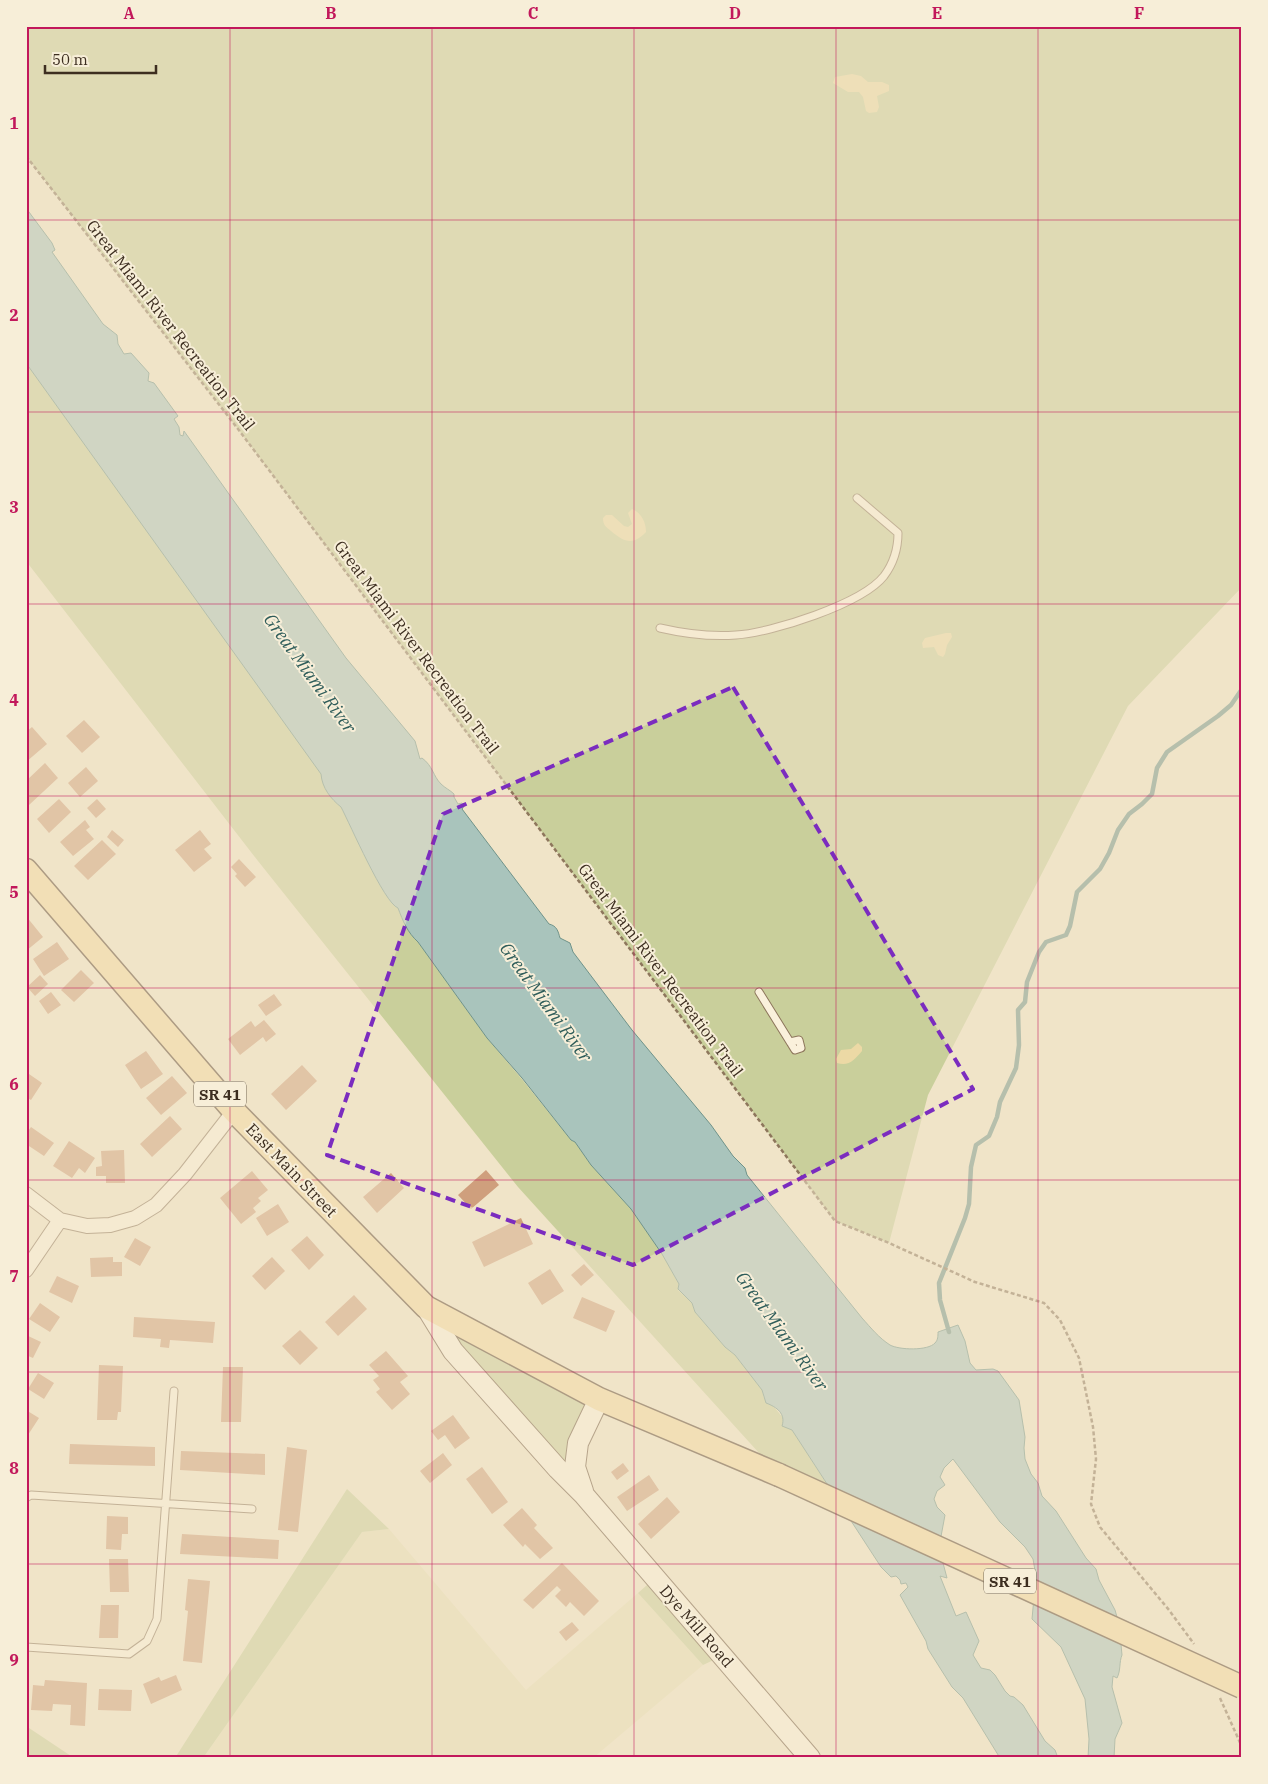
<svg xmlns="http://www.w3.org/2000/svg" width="1268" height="1784" font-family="'IBM Plex Serif',serif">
	<rect width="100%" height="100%" fill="#f0e4c8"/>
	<path fill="#e6deb5" d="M389,1529l137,161 112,-97 65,72 -110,93h-390l159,-226z"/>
	<path fill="#c9cf9b" d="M26,26h1216v561l-114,119 -200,389 -39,148 -54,-22 -597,-792 -212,-273z
		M26,363l296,412c0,13 9,24 19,32 9,17 43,96 57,101 5,13 9,24 20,34l69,96 34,40 50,62 4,2 16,23 40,44 31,45 17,30 -1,6 14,13 3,9 30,35 10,8 27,35 2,8c13,10 18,19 28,32l47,73 -60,-28 -261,-288 -260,-326 -232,-300z
		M426,1307l173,92 -21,44 6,52z
		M347,1489l42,40 -27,3 -159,226h-28z
		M655,1578l67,78 -19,9 -65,-72z
		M26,1726l48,32h-48z"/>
	<path fill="#ecd9a5" d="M852,74l9,2 7,6h14l7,3v6l-12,5 2,11 -2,5 -8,1 -3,-2 -3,-14 -4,-5h-11l-15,-9 2,-6z
		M632,509c10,4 14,14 14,23 -13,14 -22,10 -35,-1 -5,-4 -8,-6 -8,-13l3,-3h6l12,11 4,1 4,-3 -4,-11z
		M946,633h5l1,4 -5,8 -2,9 -2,3 -5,-2 -4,-8 -11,1 -1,-5 3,-5z
		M858,1043l4,4v4c-7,8 -13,16 -25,12l-1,-4 5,-9 10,-1z"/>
	<path fill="#a9c4bc" stroke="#6f938a" d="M26,208l26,35 3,7 -3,2 51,72 14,11 1,9 6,10 7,-1 18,20 -1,8 6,2 24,33 -4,3 5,8 1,8 3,1 1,-5 162,227 69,83 5,18 2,-1c11,8 11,18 19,26 4,4 9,6 13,10v3l4,7 4,-1 2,3 -2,3 87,115c8,2 9,7 11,14l10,5 3,9 59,78 79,95 22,31 12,12 2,7 115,143c9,10 17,20 28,27 9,5 38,6 45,-2 3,-3 3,-7 3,-11l20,-7 7,16 5,22 6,7 17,-1 5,2 21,29 6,37 -1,11 1,11 6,15 7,9 4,13 14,15 30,47 10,11 3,11 16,30 4,14 3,31c-3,7 -1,15 -5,23l-4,-2 -1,11 10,36 -7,16 -1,19h-26l1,-19 -4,-40 -24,-52 -29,-28 4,-43 -3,-17 -8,-12 -25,-25 -47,-63 -9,9 -4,9 5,8 -8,6 -3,8 3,8 8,8 -8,43 6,5 4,15 -7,-2 16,40 10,-4 13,29 -6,14 8,13 9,2 5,5 10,16 5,5 4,1 9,8 22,36 10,9 3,8h-58l-37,-60 -11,-11 -24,-38 -2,-8 -26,-46 8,-8 -2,-4 -5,1 -1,-4 -4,-4 -5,1 -10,-10 -89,-137 -10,-4c4,-12 -5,-19 -16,-23l-4,-13 -27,-35 -10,-8 -30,-35 -3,-9 -14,-14 1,-5 -17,-30 -31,-45 -40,-44 -16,-23 -4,-2 -49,-62 -35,-40 -69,-96c-11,-10 -15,-21 -20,-34 -14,-5 -48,-84 -57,-101 -10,-8 -19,-19 -20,-33l-295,-411z"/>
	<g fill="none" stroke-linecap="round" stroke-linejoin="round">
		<path stroke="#6f938a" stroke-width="4.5" d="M949,1332l-9,-32 -1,-17 26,-65 4,-14 2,-37 5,-22 13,-9 8,-19 3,-15 16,-34 3,-23 -1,-35 7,-8 2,-20 12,-30 7,-10 20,-7 4,-9 7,-34 23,-23 9,-16 9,-23 11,-16 13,-10 10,-10 5,-26 10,-16 51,-36 13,-11 11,-16"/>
	</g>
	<path fill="#cf9f7d" d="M84,720l16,17 -18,16 -16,-17z
		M32,727l15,17 -21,18v-30z
		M45,763l13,15 -29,27 -3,-2v-22z
		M86,767l12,14 -18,16 -12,-14z
		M59,799l12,13 -22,21 -12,-14z
		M97,799l9,10 -10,9 -9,-10z
		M85,820l5,7 -4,3 8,9 -21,17 -13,-14z
		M112,830l12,10 -6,7 -11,-10z
		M200,830l11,14 -7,5 8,9 -18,14 -19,-22z
		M102,840l14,14 -28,26 -14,-14z
		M239,859l17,18 -11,10 -10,-11 2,-2 -6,-7z
		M26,916l17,21 -17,14z
		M57,942l12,17 -25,17 -11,-17z
		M81,970l13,13 -20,19 -13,-12z
		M40,975l8,9 -13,12 -8,-9z
		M51,992l10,13 -13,9 -9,-13z
		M274,994l8,11 -16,11 -8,-11z
		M264,1020l12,14 -10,8 -3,-5 -23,18 -12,-16 23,-18 4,6z
		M146,1051l17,23 -22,15 -16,-24z
		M302,1065l15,16 -31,29 -15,-16z
		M29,1074l13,9 -11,17 -5,-3v-19z
		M172,1076l15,17 -26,22 -15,-17z
		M170,1116l12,13 -30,28 -12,-13z
		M31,1127l23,16 -10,13 -18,-12v-10z
		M69,1141l26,17 -10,15 -6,-5 -7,10 -19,-12z
		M124,1150l1,33h-19v-7h-10v-9l6,-1 -1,-15z
		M486,1170l13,15 -28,24 -13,-14z
		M252,1171l16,19 -10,8 3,3 -8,7 3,4 -15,12 -21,-26z
		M391,1173l13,15 -27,25 -14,-16z
		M278,1204l11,18 -22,14 -11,-18z
		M521,1218l12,26 -49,23 -12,-25z
		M307,1236l17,19 -15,15 -18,-20z
		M135,1238l16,9 -11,19 -16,-9z
		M113,1257v5h9v14l-31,1 -1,-19z
		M272,1257l13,14 -20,19 -13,-14z
		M584,1264l10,11 -13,11 -10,-11z
		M550,1269l14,22 -22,14 -14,-22z
		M57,1276l22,10 -7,17 -23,-11z
		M354,1295l13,14 -29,27 -13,-14z
		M582,1297l33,14 -9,21 -33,-14z
		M40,1303l20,14 -10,15 -21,-13z
		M134,1317l81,5 -2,21 -43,-3 -1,8 -9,-1 1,-8 -28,-2z
		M300,1330l18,18 -18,17 -18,-19z
		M26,1335l15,7 -8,16 -7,-3z
		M386,1351l22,25 -8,6 10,12 -18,16 -16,-18 4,-3 -7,-9 6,-4 -10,-11z
		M99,1365l24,1 -2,46h-3l-1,8h-20z
		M223,1367h20l-2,55h-20z
		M38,1373l16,10 -10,16 -16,-10z
		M26,1410l13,8 -11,17 -2,-1z
		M453,1415l17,23 -15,11 -10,-14 -7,5 -7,-9z
		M70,1444l85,3v19l-86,-2z
		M287,1447l20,3 -9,82 -20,-2z
		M181,1451l84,3v21l-85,-5z
		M443,1453l9,12 -22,18 -10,-12z
		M623,1463l6,8 -12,9 -6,-8z
		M482,1467l26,35 -16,12 -26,-35z
		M649,1475l10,15 -32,21 -10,-14z
		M667,1497l13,15 -29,27 -13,-15z
		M522,1508l15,17 -3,3 19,20 -13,11 -15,-15 -2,3 -20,-22z
		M107,1516l21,1v17h-6l-1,16 -15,-1z
		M182,1534l97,6 -1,19 -98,-5z
		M109,1559h19l1,33h-19z
		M562,1563l37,38 -15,15 -14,-14 -4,5 -11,-11 6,-6 -4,-4 -24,23 -10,-9z
		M188,1579l22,2 -8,82 -19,-2 5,-50 -3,-1z
		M101,1605h18l-1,33h-19z
		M572,1622l7,8 -13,11 -7,-9z
		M176,1675l6,15 -31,14 -8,-20 16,-7 2,4z
		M45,1680l42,3 -2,43 -15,-1 1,-20 -18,-1 -1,7 -21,-1 2,-25 11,1z
		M99,1689l33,1 -1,21 -33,-1z"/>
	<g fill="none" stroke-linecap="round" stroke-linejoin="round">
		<defs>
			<path id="lane" d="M660,628c26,6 50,9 76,7 35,-2 126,-31 148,-59 9,-12 14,-28 14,-43l-41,-35
				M759,992l31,50 5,8 6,-2 -2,-8 -9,2
				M26,1498l5,-3 221,14
				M26,1647l103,7 18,-13 10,-22 17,-228"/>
			<path id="street" d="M26,1194l34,26 27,6 23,-1 25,-7 21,-13 29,-31 49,-63
				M26,1270l34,-50"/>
			<path id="secondary" d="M426,1307l27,44 105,118 26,26 226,263
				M583,1491l-8,-24 3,-24 21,-44"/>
			<path id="primary" d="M26,870l208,241 192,196 173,92 180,76"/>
		</defs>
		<use href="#lane" stroke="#8d765c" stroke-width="9"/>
		<use href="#street" stroke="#8d765c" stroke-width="16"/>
		<use href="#secondary" stroke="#6f573f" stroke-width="22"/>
		<use href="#primary" stroke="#5b4430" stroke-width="25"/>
		<path stroke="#8d765c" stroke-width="2.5" stroke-dasharray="4 2.5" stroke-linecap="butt" d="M26,156l212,273 597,792 54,22 86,39 69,21 16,17 19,38 14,69 3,32 -5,45 9,23 69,83 25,34
			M1220,1698l22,49"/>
		<use href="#lane" stroke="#faf1dc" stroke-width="7"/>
		<use href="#street" stroke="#faf1dc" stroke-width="14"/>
		<use href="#secondary" stroke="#faf1dc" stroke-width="20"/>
		<use href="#primary" stroke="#f3d9a0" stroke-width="22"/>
		<defs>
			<path id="primary-bridge" d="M779,1475l463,212"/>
		</defs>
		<use href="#primary-bridge" stroke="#5b4430" stroke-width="25" stroke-linecap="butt"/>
		<use href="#primary-bridge" stroke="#f3d9a0" stroke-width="22"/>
	</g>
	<path d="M0 0H1268V1784H0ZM733,687l240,402 -340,176 -306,-110 116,-341z" fill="#f0e4c8" fill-opacity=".55" fill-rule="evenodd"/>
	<path fill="none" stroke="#7b2cbf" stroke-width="4" stroke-dasharray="10 6" stroke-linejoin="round" d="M733,687l240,402 -340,176 -306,-110 116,-341z"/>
	<path fill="none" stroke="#c2185b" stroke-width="1" stroke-opacity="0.55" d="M230,26v1732M432,26v1732M634,26v1732M836,26v1732M1038,26v1732M26,220h1216M26,412h1216M26,604h1216M26,796h1216M26,988h1216M26,1180h1216M26,1372h1216M26,1564h1216"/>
	<g text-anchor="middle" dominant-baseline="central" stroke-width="4" stroke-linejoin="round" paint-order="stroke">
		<g fill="#f7eed8" stroke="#756857" stroke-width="1">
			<rect x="194" y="1081.5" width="52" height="25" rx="4"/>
			<rect x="984" y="1568.5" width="52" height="25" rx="4"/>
		</g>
		<g font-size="15" font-weight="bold" fill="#3d2e20">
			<text x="220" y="1094">SR 41</text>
			<text x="1010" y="1581">SR 41</text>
		</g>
		<g font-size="16" fill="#3d2e20" stroke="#f7eed8">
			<text transform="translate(171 325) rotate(52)">Great Miami River Recreation Trail</text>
			<text transform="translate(417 647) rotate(53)">Great Miami River Recreation Trail</text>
			<text transform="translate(661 970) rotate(53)">Great Miami River Recreation Trail</text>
			<text transform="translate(292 1170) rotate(46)">East Main Street</text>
			<text transform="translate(697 1626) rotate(49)">Dye Mill Road</text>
		</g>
		<g font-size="18" font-style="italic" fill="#2f5d5a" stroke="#f7eed8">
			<text transform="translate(310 673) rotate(54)">Great Miami River</text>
			<text transform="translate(546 1002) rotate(54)">Great Miami River</text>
			<text transform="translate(782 1331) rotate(54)">Great Miami River</text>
		</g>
	</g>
	<rect width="1268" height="1784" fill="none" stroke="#f7eed8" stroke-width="55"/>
	<path d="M45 65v8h111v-8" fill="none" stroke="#3d2e20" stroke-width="2.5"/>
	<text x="52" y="65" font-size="15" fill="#3d2e20" stroke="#f7eed8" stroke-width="4" paint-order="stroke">50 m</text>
	<rect x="28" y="28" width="1212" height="1728" fill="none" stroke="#c2185b" stroke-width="2"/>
	<g font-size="16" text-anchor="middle" font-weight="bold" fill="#c2185b">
		<text x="129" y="19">A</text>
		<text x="331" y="19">B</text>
		<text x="533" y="19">C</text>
		<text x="735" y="19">D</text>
		<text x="937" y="19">E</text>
		<text x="1139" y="19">F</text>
		<text x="14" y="129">1</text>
		<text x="14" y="321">2</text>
		<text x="14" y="513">3</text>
		<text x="14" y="706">4</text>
		<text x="14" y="898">5</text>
		<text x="14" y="1090">6</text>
		<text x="14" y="1282">7</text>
		<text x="14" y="1474">8</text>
		<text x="14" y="1666">9</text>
	</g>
</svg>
